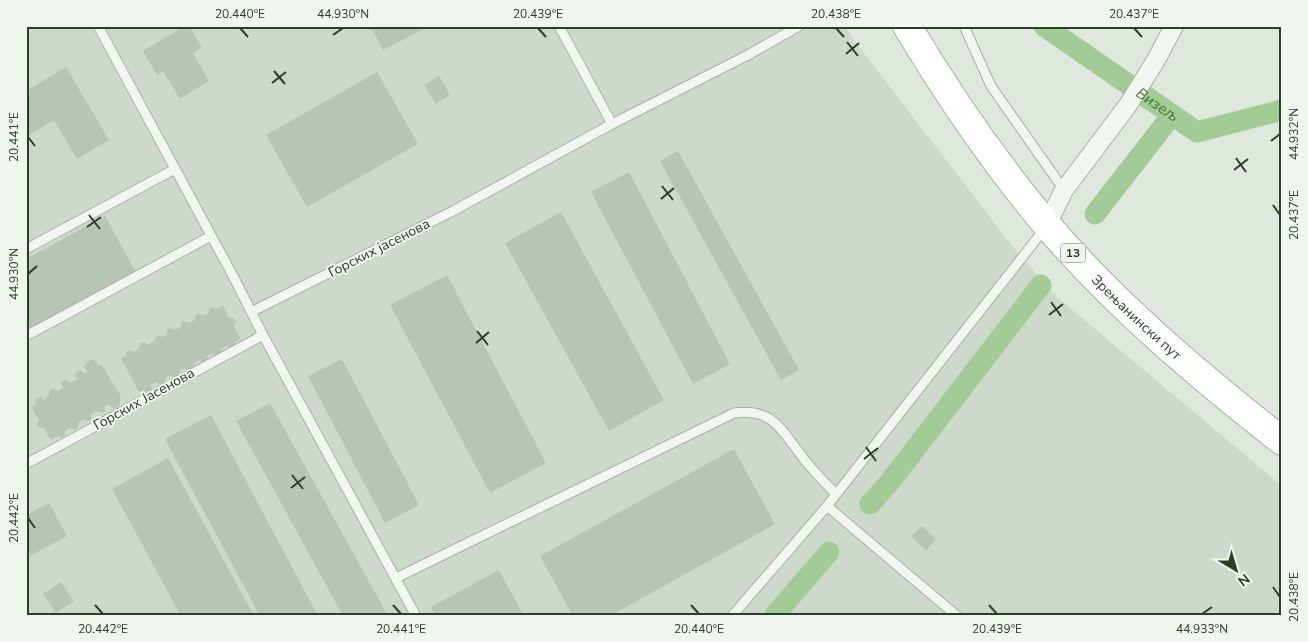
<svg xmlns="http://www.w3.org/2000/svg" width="1308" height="642" font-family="'Nunito Sans',sans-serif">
	<rect width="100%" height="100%" fill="#dfe8dd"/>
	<path fill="#cddacb" d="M26,26h820l7,13 160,208 44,50 225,189v130h-1256z"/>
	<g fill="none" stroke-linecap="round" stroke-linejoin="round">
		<g stroke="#a3cb95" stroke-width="21">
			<path id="s1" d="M1044,26l153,106 85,-22"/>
			<path d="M1095,214l77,-99"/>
			<path d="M870,504l19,-21 152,-198"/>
			<path d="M774,616l55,-64"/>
		</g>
	</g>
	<path fill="#b7c5b4" d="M185,26h4l13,22 -9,5 16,28 -29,18 -17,-28 -6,4 -14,-24z
		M370,26h50l2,4 -39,20z
		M66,67l43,73 -32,19 -23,-39 -28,17v-46z
		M377,72l41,72 -111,63 -41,-72z
		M439,76l11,19 -14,9 -12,-19z
		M678,151l121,219 -18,10 -121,-219z
		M629,172l101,192 -37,20 -102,-192z
		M561,212l103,188 -55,31 -104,-188z
		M105,216l31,56 -110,60v-73z
		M447,275l99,188 -56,30 -100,-188z
		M223,305l6,13h4l3,3 -2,5 7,13 -6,3 1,4 -3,2 -6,-2 -6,3v5l-2,2h-4l-2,-3 -6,3 1,5 -3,3 -3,-1 -3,-3 -6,4 1,5 -7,2 -2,-3 -6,3 1,5 -3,2h-4l-2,-3 -6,3 1,5 -3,2h-4l-2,-3 -6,3 1,6 -3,2h-4l-2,-3 -4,2 -18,-34 5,-2v-3l3,-3 5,2 5,-4 1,-4 3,-2 5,3 6,-4 3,-6 5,2 5,-2v-5l3,-2 5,2 6,-3v-4l2,-2 6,2 6,-3v-4l3,-3 5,3 6,-3v-4l3,-2 5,2z
		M342,359l77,146 -34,18 -77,-147z
		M89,360h4l4,2 1,4 3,-2 20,32 -1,1v6l-2,4 -5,1 -5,-4 -3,2v5l-3,2 -5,-2 -6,3 1,5 -3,2h-3l-2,-2 -6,4v4l-3,3 -5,-2 -5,3v4l-3,3 -5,-2 -6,4 -7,-12h-4l-3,-3 2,-5 -8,-13 5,-3 -1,-4 3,-2 3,-1 3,3 5,-5v-4l3,-2h3l3,2 5,-3 -2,-5 3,-3h4l2,3 7,-4 -2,-5 3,-3h4l2,3 4,-2 -4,-5z
		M270,403l118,213h-45l-107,-195z
		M211,415l107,201h-58l-95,-177z
		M734,449l41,75 -165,92h-37l-33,-60z
		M168,458l86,158h-73l-69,-127z
		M49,503l18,33 -41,22v-43z
		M922,526l14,13 -10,12 -15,-15z
		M499,570l25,46h-88l-5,-9z
		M61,582l13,19 -18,12 -13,-19z"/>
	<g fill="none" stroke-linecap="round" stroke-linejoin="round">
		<defs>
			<path id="lane" d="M98,26l135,250 30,59 153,281
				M559,26l53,98
				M964,26l27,60 73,104
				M26,249l149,-80
				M251,312l202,-101 159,-87 136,-69 51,-29
				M26,336l185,-100
				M26,464l237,-129
				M827,506l130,110
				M396,578l338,-165c41,-5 48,19 70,46 10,13 21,24 32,35
				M732,616l95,-110 219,-279"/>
			<path id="street" d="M1047,225l17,-35 64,-85 28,-45 18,-34"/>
			<g id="primary">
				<path id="s2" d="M907,26c42,70 87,136 139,198 69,81 152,151 236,217"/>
			</g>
		</defs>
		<use href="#lane" stroke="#a5b2a2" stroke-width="11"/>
		<use href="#street" stroke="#a5b2a2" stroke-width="20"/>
		<use href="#primary" stroke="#a0b59c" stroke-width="30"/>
		<use href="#lane" stroke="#f1f6f0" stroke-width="9"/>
		<use href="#street" stroke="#f1f6f0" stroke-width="18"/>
		<use href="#primary" stroke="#fff" stroke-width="28"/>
	</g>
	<path fill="none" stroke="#294026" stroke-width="2" d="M240,28l8,9M538,28l8,9M836,28l8,9M1134,28l8,9M333,35l10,-7M847,42l11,14M846,54l13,-11M274,71l11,13M272,83l14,-11M28,137l7,9M1271,141l9,-7M1236,158l10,14M1234,170l14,-11M662,186l11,14M661,199l13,-11M1273,205l7,10M89,215l11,14M87,227l14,-10M28,274l9,-8M1051,302l10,14M1049,315l14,-11M477,331l11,14M476,343l13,-11M866,447l10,14M864,459l14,-11M292,475l11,14M291,488l14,-11M28,518l7,10M1273,587l7,10M95,605l8,9M393,605l8,9M691,605l8,9M989,605l8,9M1202,614l10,-7"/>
	<g text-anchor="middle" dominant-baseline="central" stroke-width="4" stroke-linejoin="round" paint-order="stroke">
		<rect fill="#eef6ed" stroke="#647762" stroke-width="1" x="1060.5" y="243.5" width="25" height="19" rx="4"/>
		<g font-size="12" font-weight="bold" fill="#294026">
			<text x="1073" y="253">13</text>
		</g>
		<g font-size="14" fill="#294026" stroke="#eef6ed">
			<text transform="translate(379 248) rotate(-27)">Горских јасенова</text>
			<text stroke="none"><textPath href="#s2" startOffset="372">Зрењанински пут</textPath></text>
			<text transform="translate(144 399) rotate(-29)">Горских Јасенова</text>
		</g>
		<g font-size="15" font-style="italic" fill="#3d762d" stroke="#eef6ed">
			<text stroke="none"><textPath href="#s1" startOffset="138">Визељ</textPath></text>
		</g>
	</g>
	<rect width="1308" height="642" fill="none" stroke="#eef6ed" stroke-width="55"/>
	<g transform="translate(1236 570) rotate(142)" stroke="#eef6ed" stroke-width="4" paint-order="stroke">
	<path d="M0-4L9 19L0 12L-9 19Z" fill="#294026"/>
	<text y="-8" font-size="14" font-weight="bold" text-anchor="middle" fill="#294026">N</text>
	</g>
	<rect x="28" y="28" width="1252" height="586" fill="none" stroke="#294026" stroke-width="2"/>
	<g font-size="12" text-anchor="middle" fill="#294026">
		<text x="240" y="18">20.440°E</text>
		<text x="343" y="18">44.930°N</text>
		<text x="538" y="18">20.439°E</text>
		<text x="836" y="18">20.438°E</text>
		<text x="1134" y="18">20.437°E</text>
		<text transform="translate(1294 134) rotate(-90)" y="4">44.932°N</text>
		<text transform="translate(14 137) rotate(-90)" y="4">20.441°E</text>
		<text transform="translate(1294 215) rotate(-90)" y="4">20.437°E</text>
		<text transform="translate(14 274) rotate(-90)" y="4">44.930°N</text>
		<text transform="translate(14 518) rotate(-90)" y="4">20.442°E</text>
		<text transform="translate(1294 597) rotate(-90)" y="4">20.438°E</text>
		<text x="103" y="633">20.442°E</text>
		<text x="401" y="633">20.441°E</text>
		<text x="699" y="633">20.440°E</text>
		<text x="997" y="633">20.439°E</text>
		<text x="1202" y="633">44.933°N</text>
	</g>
</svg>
